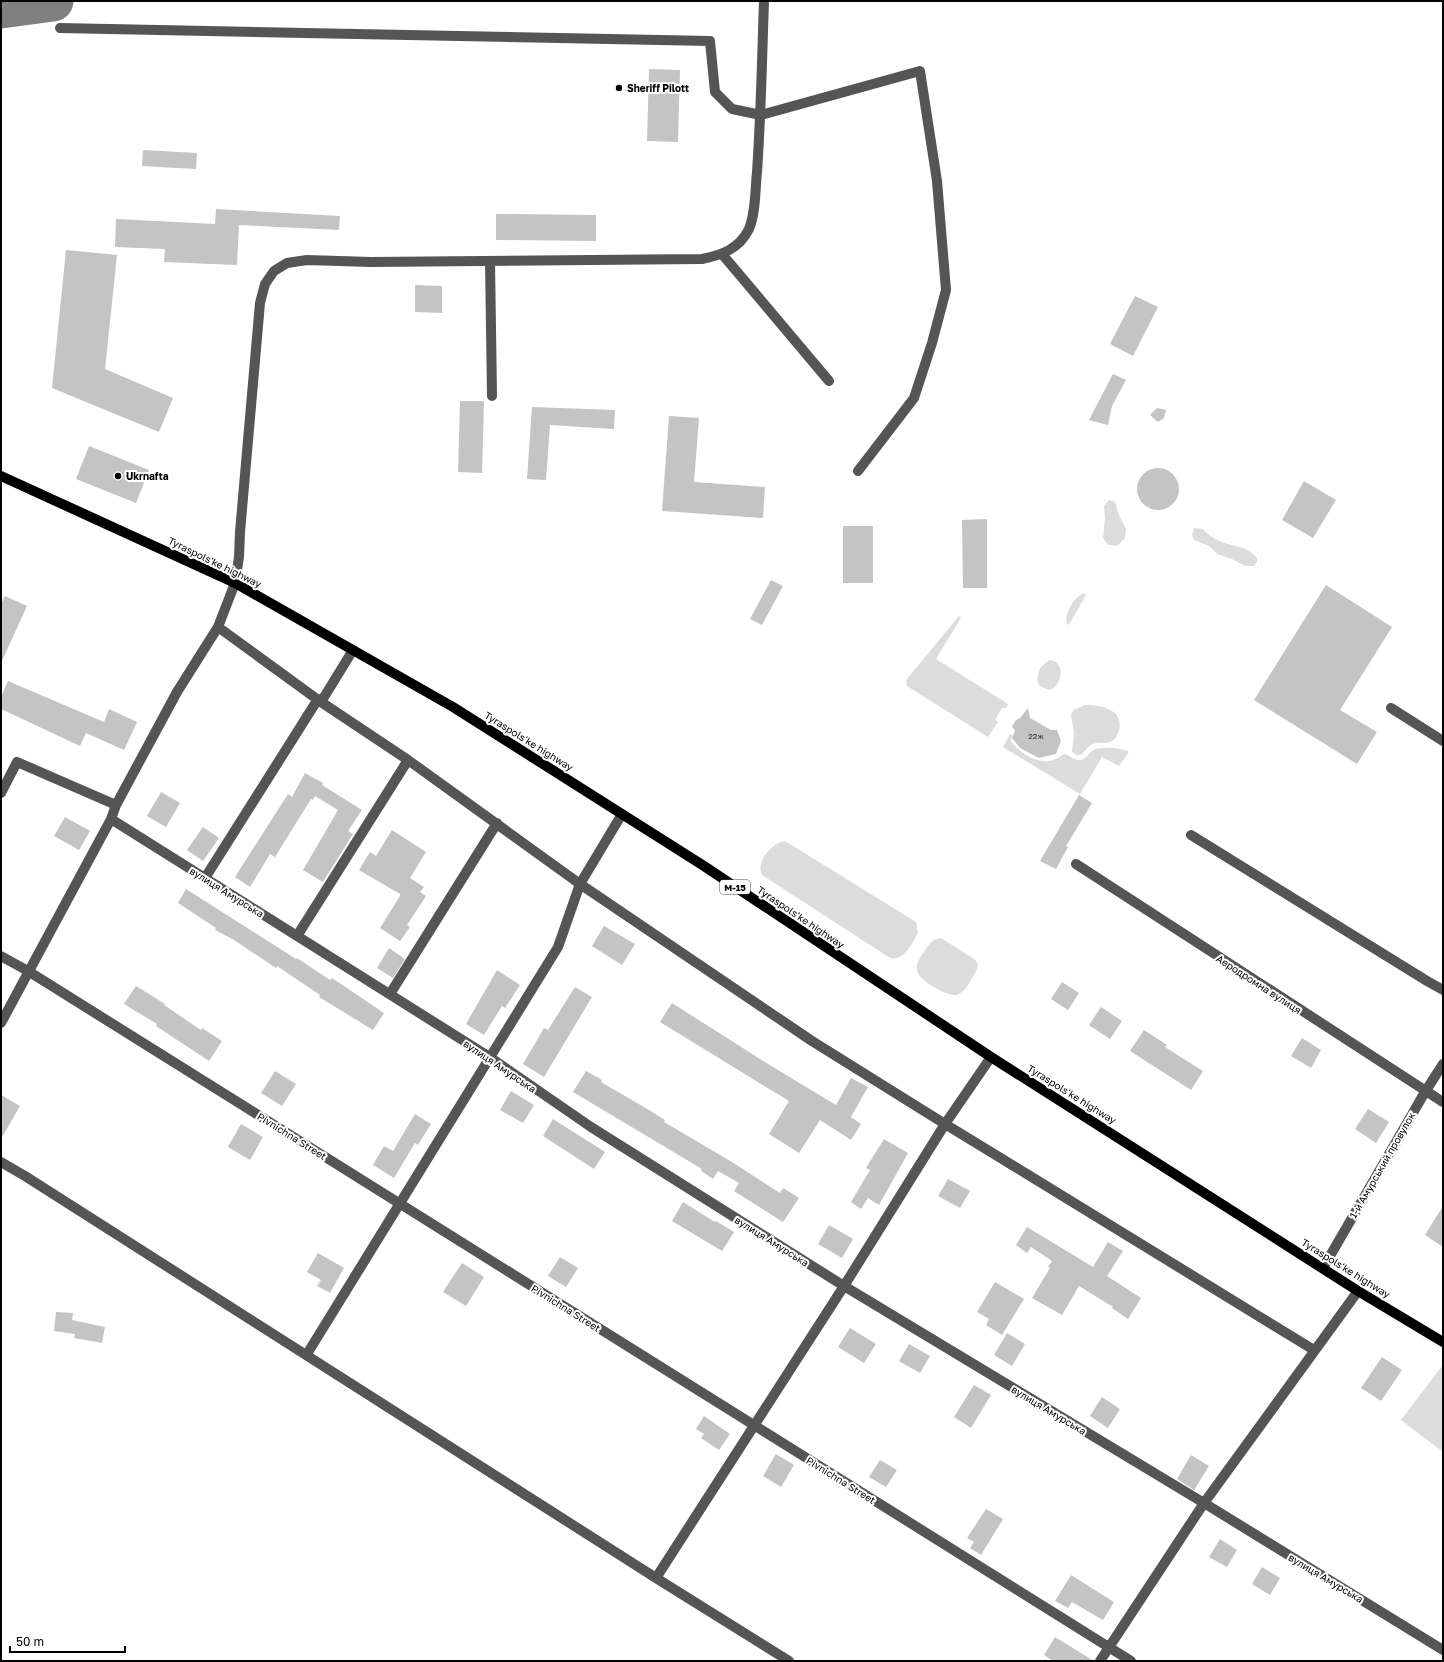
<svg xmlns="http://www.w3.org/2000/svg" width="1444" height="1662" font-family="'Golos Text',sans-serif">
	<rect width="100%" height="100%" fill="#fff"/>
	<path fill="#dcdcdc" d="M1109,500l6,2 4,13 7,14 -1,9 -8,8 -9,-1 -5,-7 2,-20 -1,-12z
		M1194,528l9,1c18,21 41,12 54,29v4l-3,4h-9l-13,-7 -15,-5 -8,-8 -15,-6 -2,-5z
		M1085,593l1,2 -16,28 -3,2c-3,-11 7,-29 18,-32z
		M959,616l2,2 -25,41 72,45 -2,4h-4l-7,12 3,2 -10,15 -81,-51 -1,-4 1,-3z
		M1049,660c17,0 14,26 0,30l-9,-4 -3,-6 3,-12z
		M1085,705c16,0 39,4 34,25 -1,4 -3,9 -7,11 -6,4 -15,0 -21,4 -6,3 -7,11 -14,10l-5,-3 2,-19 -3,-19 3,-4z
		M1010,734l2,1 -1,6c10,14 28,25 45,18 3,-1 5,-4 8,-5 6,1 10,7 17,6 6,-2 8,-7 12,-10 7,-4 31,-2 36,2l-10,14 -17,-9 -22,37 -77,-47z
		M785,841l131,81 2,11c-6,11 -14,28 -28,25l-128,-83c-7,-13 11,-33 23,-34z
		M941,938l33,21c6,5 4,9 0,16 -4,6 -8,16 -15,19 -9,5 -37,-12 -41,-21 -3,-6 0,-12 3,-17 6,-8 9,-17 20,-18z
		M1442,1366l1,1v85l-42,-32z"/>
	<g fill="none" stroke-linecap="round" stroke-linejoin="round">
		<path stroke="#808080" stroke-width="41" d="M1,8l52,-7"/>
	</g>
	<path fill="#c4c4c4" d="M649,69l31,1 -2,72 -31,-1z
		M143,150l54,3 -1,16 -54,-3z
		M216,209l124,7 -1,14 -100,-5 -2,40 -73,-3 1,-13 -50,-2 1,-28 99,5z
		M496,214l100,1v26l-100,-1z
		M66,250l51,5 -12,114 68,29 -14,34 -107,-44z
		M415,285l27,1v27l-27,-1z
		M1135,296l23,11 -25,49 -23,-12z
		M1113,374l13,6 -14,26 -4,19 -19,-5z
		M460,401h24l-2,72 -24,-1z
		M532,407l83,3 -1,19 -64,-4 -4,55 -19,-1z
		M1157,408l9,2 -2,8 -6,4 -8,-7z
		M669,416l30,2 -5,64 71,5 -2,31 -101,-7z
		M89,446l60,24 -13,33 -60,-24z
		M1137 489a21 21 0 1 1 42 0a21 21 0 1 1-42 0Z
		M1304,481l32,19 -23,38 -31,-18z
		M987,519v69h-24l-1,-68z
		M843,526h30v57h-30z
		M771,580l12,6 -21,39 -12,-6z
		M1326,585l66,42 -52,83 37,22 -20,32 -103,-64z
		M5,596l22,10 -26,57v-59z
		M8,681l96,41 5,-13 28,13 -13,28 -38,-17 -6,13 -79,-37v-12z
		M1028,708l2,10 21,12h6l4,11 -5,13 -17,4 -19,-10 -8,-10 3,-8 -3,-3 4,-7 4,-2z
		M305,773l18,10 -1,2 40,25 -14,21 5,3 -30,48 -20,-12 35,-60 -23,-14 -2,4 -2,-1 -36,58 -5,-3 -20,33 -15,-10 53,-83 4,3z
		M161,792l19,11 -14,24 -19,-11z
		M1079,795l13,8 -26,43 2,1 -12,22 -16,-8z
		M65,817l25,14 -11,19 -25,-14z
		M203,827l16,11 -16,23 -16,-11z
		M392,830l34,22 -16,26 14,9 -4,5 6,4 -19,29 3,2 -10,14 -20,-13 20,-32v-2l-41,-24 11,-18 6,4z
		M186,889l110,70 1,-1 33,22 2,-2 52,35 -11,17 -54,-33 1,-2 -43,-29 -1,2 -42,-28 -19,-10 1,-2 -38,-25z
		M604,926l31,18 -13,21 -30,-19z
		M389,948l16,11 -12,19 -16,-10z
		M497,970l23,15 -15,23 -3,-2 -18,29 -18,-11z
		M1062,982l17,11 -11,17 -17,-11z
		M136,986l29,18 -1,1 37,25 1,-2 20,13 -13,20 -53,-35 1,-2 -33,-20z
		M575,987l17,10 -48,80 -21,-13 21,-36 4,2z
		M672,1003l96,61 68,41 15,-27 17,9 -17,30 10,7 -10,16 -31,-20 -21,33 -30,-19 20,-33 -129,-79z
		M1101,1007l21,14 -12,18 -21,-14z
		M1144,1030l23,15 -2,2 38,24 -12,19 -61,-39z
		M1302,1038l19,12 -10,18 -20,-12z
		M275,1071l21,13 -14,22 -21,-13z
		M586,1071l16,9 -1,2 48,28 16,10 -1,2 68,40 48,31 3,-5 16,10 -16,24 -49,-31 5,-8 -21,-12 -5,8 -12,-8 1,-2 -129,-77z
		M511,1091l23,14 -11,18 -23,-13z
		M1,1095l19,11 -19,33z
		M1368,1109l21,13 -13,21 -21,-14z
		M415,1114l16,10 -13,21 -3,-2 -21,35 -21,-13 11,-19 9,5z
		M553,1119l52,33 -11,17 -51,-33z
		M241,1124l22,13 -13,23 -22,-13z
		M884,1139l24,14 -29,52 -11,-7 -7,11 -10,-7 19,-32 -4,-2z
		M948,1179l22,12 -10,17 -22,-12z
		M683,1202l32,20 1,-1 18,11 -12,19 -50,-30z
		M1443,1206v41l-18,-12z
		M829,1225l24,14 -11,19 -24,-14z
		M1027,1227l66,40 15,-25 15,9 -16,25 34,22 -13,21 -16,-11 1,-1 -34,-21 -17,29 -30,-17 18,-30 -2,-1 4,-6 -21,-14 -4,6 -11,-8z
		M318,1253l26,15 -14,25 -13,-7 4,-6 -14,-8z
		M560,1257l18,11 -12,19 -18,-11z
		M462,1263l22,14 -18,29 -23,-14z
		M995,1282l29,17 -22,36 -16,-10 3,-6 -12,-7z
		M56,1312l17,1 -1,7 33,7 -3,16 -28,-5 1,-4 -21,-3z
		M850,1328l26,16 -12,19 -26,-16z
		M1007,1333l18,11 -13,22 -18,-11z
		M909,1344l21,12 -10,17 -21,-12z
		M1382,1357l20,13 -21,31 -20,-13z
		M974,1385l17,10 -20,33 -17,-11z
		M1102,1397l18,12 -12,19 -18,-12z
		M704,1416l26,18 -11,16 -18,-12 3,-4 -8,-5z
		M776,1454l18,11 -13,22 -18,-11z
		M1191,1455l18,11 -15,24 -17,-11z
		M880,1460l17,10 -11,17 -17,-10z
		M986,1509l17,10 -22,36 -11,-7 4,-6 -7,-4z
		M1220,1539l17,11 -10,17 -18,-10z
		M1262,1567l18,11 -10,17 -18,-11z
		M1071,1575l43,27 -11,18 -31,-18 -4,6 -13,-7z
		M1055,1637l39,24h-41l-9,-6z"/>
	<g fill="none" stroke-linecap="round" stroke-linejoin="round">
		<path stroke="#555" stroke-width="10" d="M60,28l650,13 5,51 17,17 29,6 159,-44 17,110 9,109 -14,53 -18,55 -56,73
			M722,254l107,127
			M490,261l2,135
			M218,627l103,75 87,58 172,124 232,157 133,83 369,226
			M321,702l32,-52
			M1391,708l52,33
			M1,793l16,-31 99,43
			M111,819l380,239 100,69 253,159 360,217 239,147
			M1191,835l236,146 16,9
			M1076,864l367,238
			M205,878l113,-179
			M297,936l111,-176
			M1,956l27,15 1103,690
			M390,994l107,-171
			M1,1023l110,-204 5,-14 61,-113 41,-65 17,-44 4,-26 1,-25 20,-229 5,-19 9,-13 13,-8 20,-3 64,2 331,-3c20,-4 37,-10 47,-30 7,-17 6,-39 8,-57 4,-57 5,-114 7,-171
			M1,1162l24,14 631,402 133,83
			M1323,1268l102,-176 18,-28
			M307,1354l251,-407 22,-63 42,-70
			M656,1578l188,-292 101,-162 46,-67
			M1100,1661l104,-158 154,-212"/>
		<path stroke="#000" stroke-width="10" d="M1,476l234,107 218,124 251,159 287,191 367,234 85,51"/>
	</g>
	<g fill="#000" stroke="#fff" stroke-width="1.5">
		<circle cx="619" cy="88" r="4"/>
		<circle cx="118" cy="476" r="4"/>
	</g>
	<g text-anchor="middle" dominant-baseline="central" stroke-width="4" stroke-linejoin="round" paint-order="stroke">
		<g font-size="8" fill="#313131">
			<text x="1036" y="736">22ж</text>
		</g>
		<rect fill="#fff" stroke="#4c4c4c" stroke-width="1" x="720" y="880" width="30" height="14" rx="3"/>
		<g font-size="9" font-weight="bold" fill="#000">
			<text x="735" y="887">М-15</text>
		</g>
		<g font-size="10" font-weight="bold" fill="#000" stroke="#fff" text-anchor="start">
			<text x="627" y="88">Sheriff Pilott</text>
			<text x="126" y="476">Ukrnafta</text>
		</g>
		<g font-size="10" fill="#000" stroke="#fff">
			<text transform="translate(215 562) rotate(26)">Tyraspols'ke highway</text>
			<text transform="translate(529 741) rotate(32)">Tyraspols'ke highway</text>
			<text transform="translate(227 892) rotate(32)">вулиця Амурська</text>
			<text transform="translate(801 917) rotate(34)">Tyraspols'ke highway</text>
			<text transform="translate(1259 984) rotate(33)">Аеродромна вулиця</text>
			<text transform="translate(500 1066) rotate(34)">вулиця Амурська</text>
			<text transform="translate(1072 1094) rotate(32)">Tyraspols'ke highway</text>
			<text transform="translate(292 1136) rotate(32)">Pivnichna Street</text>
			<text transform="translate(1382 1165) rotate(-60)">1-й Амурський провулок</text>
			<text transform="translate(772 1241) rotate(32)">вулиця Амурська</text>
			<text transform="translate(1346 1268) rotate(32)">Tyraspols'ke highway</text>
			<text transform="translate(566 1308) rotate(32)">Pivnichna Street</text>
			<text transform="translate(1049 1410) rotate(31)">вулиця Амурська</text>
			<text transform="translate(841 1480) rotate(32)">Pivnichna Street</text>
			<text transform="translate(1326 1578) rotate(31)">вулиця Амурська</text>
		</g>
	</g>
	<rect width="1444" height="1662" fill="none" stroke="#000000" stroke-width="4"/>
	<path d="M10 1646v6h115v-6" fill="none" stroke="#000000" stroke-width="2"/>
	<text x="16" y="1646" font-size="12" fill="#000000" stroke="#ffffff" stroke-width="3" paint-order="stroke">50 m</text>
</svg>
